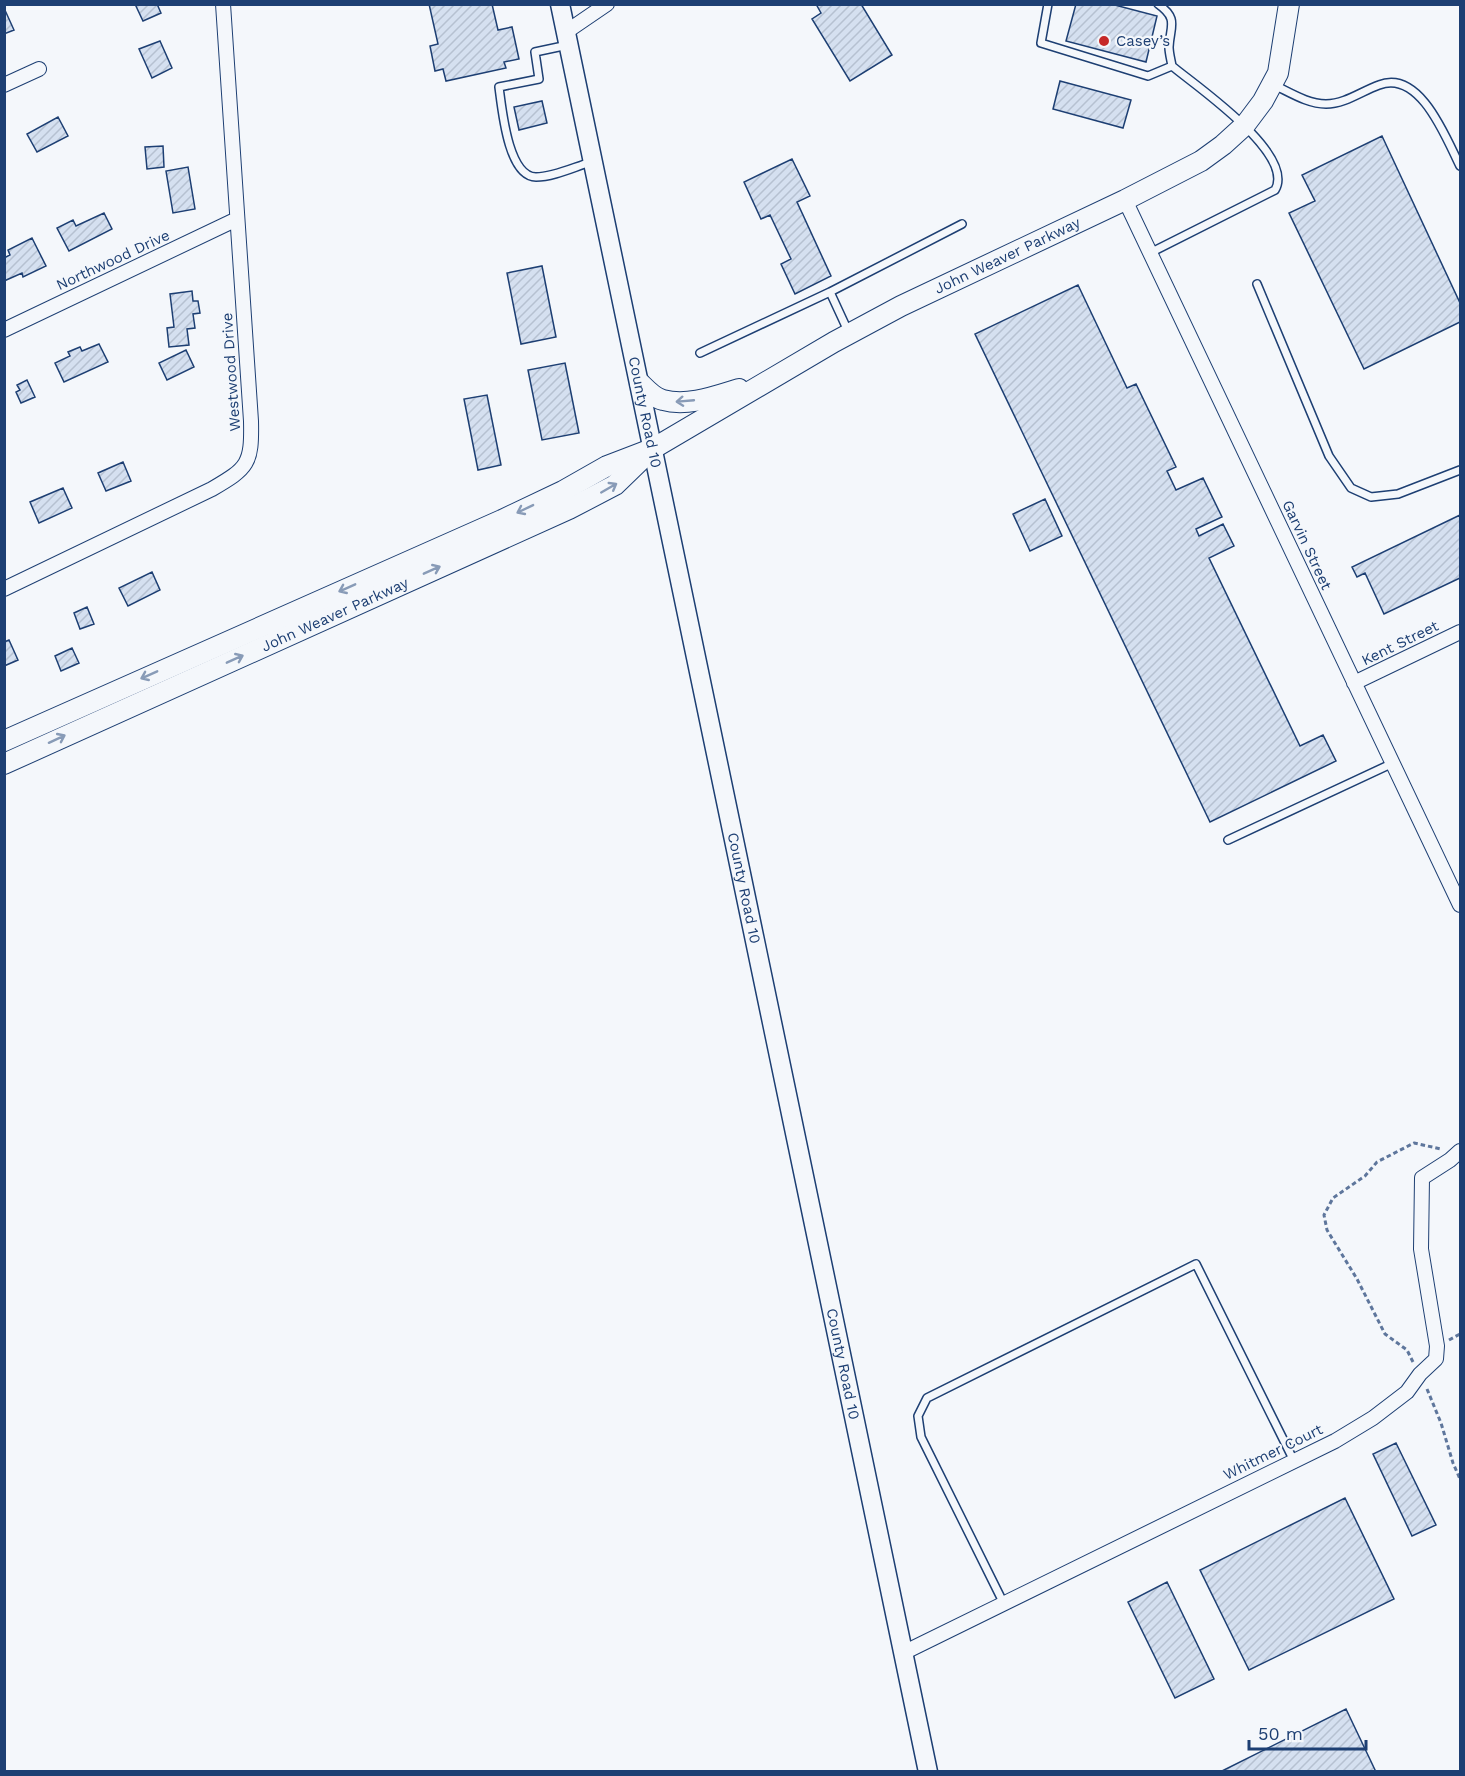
<svg xmlns="http://www.w3.org/2000/svg" width="1465" height="1776" font-family="'Work Sans',sans-serif">
	<defs>
		<pattern id="building-hatch" width="6" height="6" patternUnits="userSpaceOnUse" patternTransform="scale(1.5)"><rect width="6" height="6" fill="#d5e0f0"/><path d="M-1 1l2-2M0 6l6-6M5 7l2-2" fill="none" stroke="#b6c1d1"/></pattern>
	</defs>
	<rect width="100%" height="100%" fill="#f4f7fb"/>
	<path fill="url(#building-hatch)" stroke="#1d3f73" stroke-width="1.5" d="M135,4h22l4,9 -18,8z
		M429,4h63l6,26 14,-3 7,32 -15,3 2,6 -60,13 -3,-12 -8,2 -5,-25 8,-2z
		M816,4h45l31,51 -42,26 -38,-62 9,-6z
		M1076,4h35l46,12 -11,46 -80,-21z
		M4,8l10,22 -10,4z
		M160,41l12,27 -20,10 -13,-29z
		M1060,81l71,19 -8,28 -70,-19z
		M542,101l5,22 -28,7 -5,-23z
		M58,117l10,19 -31,16 -10,-18z
		M1382,136l78,167v19l-96,47 -75,-156 26,-12 -13,-26z
		M163,146l1,21 -17,2 -2,-22z
		M792,159l18,37 -13,6 34,74 -36,18 -14,-30 10,-5 -21,-44 -9,4 -17,-37z
		M188,167l7,42 -22,4 -7,-42z
		M104,213l8,16 -43,22 -12,-23 16,-8 3,6z
		M32,238l14,28 -23,11 -1,-4 -18,8v-23l6,-3 -2,-5z
		M542,266l14,71 -35,7 -14,-71z
		M1078,285l49,103 9,-4 40,83 -9,4 9,19 27,-12 19,39 -26,12 3,7 24,-12 11,22 -25,12 91,188 23,-11 13,26 -126,61 -235,-488z
		M192,291l1,10h5l2,12 -7,1 2,14 -8,1 2,16 -20,2 -2,-19 7,-1 -4,-33z
		M99,344l9,18 -44,20 -9,-19 15,-7 -2,-4 12,-5 2,4z
		M186,350l8,17 -27,13 -8,-17z
		M565,363l14,70 -37,7 -14,-70z
		M27,380l8,17 -14,6 -5,-11 4,-2 -3,-5z
		M487,395l14,70 -23,5 -14,-71z
		M123,462l8,19 -25,10 -8,-18z
		M63,488l9,20 -33,15 -9,-21z
		M1045,499l17,37 -32,15 -17,-37z
		M1460,515v63l-76,36 -19,-41 -8,4 -5,-10z
		M152,572l8,18 -32,16 -9,-18z
		M87,607l7,17 -14,5 -6,-16z
		M9,640l9,20 -14,6v-24z
		M72,648l7,15 -18,8 -6,-15z
		M1396,1443l40,82 -24,11 -39,-82z
		M1345,1498l49,101 -145,71 -49,-100z
		M1167,1582l47,97 -39,19 -47,-96z
		M1346,1709l30,63h-156z"/>
	<g fill="none" stroke-linecap="round" stroke-linejoin="round">
		<defs>
			<path id="service" d="M1048,4l-7,39 107,33 24,-10c24,20 124,88 103,124l-125,63
				M1158,4c21,15 12,22 11,43 0,6 2,13 3,19
				M568,45l-33,7 4,27 -40,8c3,22 9,90 37,90 18,0 38,-10 55,-15
				M1274,85c17,8 34,19 52,19 19,0 36,-13 53,-19 41,-16 67,53 81,81
				M1257,284l72,172 22,32 20,9 27,-3 62,-24
				M830,292l132,-68
				M700,353l130,-61 18,39
				M1228,840l165,-77
				M1004,1604l-83,-167 -3,-21 9,-18 269,-134 98,197"/>
			<path id="minor" d="M566,32l41,-28
				M4,85l35,-16
				M1125,200l335,705
				M4,330l233,-111
				M4,589l208,-100c36,-21 40,-25 39,-68l-28,-417
				M1354,683l106,-51
				M903,1653l432,-212 38,-23 34,-26 13,-18 16,-15 1,-13 -16,-97 1,-71 28,-18 10,-9"/>
			<g id="tertiary">
				<path id="s1" d="M560,4l368,1768"/>
			</g>
			<g id="secondary">
				<path d="M640,383c7,7 14,15 23,17 24,7 53,-4 76,-11"/>
				<path id="s2" d="M4,741l498,-221 61,-29 44,-25 47,-18 180,-106 67,-36 224,-106 76,-39 22,-16 22,-20 18,-24 15,-28 11,-69"/>
				<path id="s3" d="M4,764l565,-255 46,-24 32,-31"/>
			</g>
		</defs>
		<use href="#service" stroke="#1d3f73" stroke-width="10"/>
		<use href="#minor" stroke="#1d3f73" stroke-width="16"/>
		<use href="#tertiary" stroke="#1d3f73" stroke-width="21"/>
		<use href="#secondary" stroke="#1d3f73" stroke-width="22"/>
		<path stroke="#5e769c" stroke-width="3" stroke-dasharray="4.5 3" stroke-linecap="butt" d="M1449,1340l11,-6
			M1413,1362l-6,-12 -22,-16 -28,-55 -30,-49 -3,-15 9,-17 32,-22 12,-14 37,-19 27,6
			M1427,1389l14,34 12,40 7,16"/>
		<use href="#service" stroke="#f4f7fb" stroke-width="7"/>
		<use href="#minor" stroke="#f4f7fb" stroke-width="14"/>
		<use href="#tertiary" stroke="#f4f7fb" stroke-width="18"/>
		<use href="#secondary" stroke="#f4f7fb" stroke-width="20"/>
	</g>
	<defs><path id="oneway-shaft" d="M-6 0H5M1.5-3L5.5 0L1.5 3" fill="none" stroke-width="1.6" stroke-linecap="round" stroke-linejoin="round" transform="scale(1.5)"/></defs>
	<g stroke="#889bb7">
		<use href="#oneway-shaft" transform="translate(685 401) rotate(175)"/>
		<use href="#oneway-shaft" transform="translate(609 488) rotate(-30)"/>
		<use href="#oneway-shaft" transform="translate(525 509) rotate(154)"/>
		<use href="#oneway-shaft" transform="translate(432 570) rotate(-24)"/>
		<use href="#oneway-shaft" transform="translate(347 588) rotate(156)"/>
		<use href="#oneway-shaft" transform="translate(235 659) rotate(-24)"/>
		<use href="#oneway-shaft" transform="translate(149 675) rotate(156)"/>
		<use href="#oneway-shaft" transform="translate(57 739) rotate(-25)"/>
	</g>
	<circle fill="#c62828" stroke="#f4f7fb" stroke-width="2" cx="1104" cy="41" r="6"/>
	<g text-anchor="middle" dominant-baseline="central" stroke-width="4.5" stroke-linejoin="round" paint-order="stroke">
		<g font-size="15" fill="#1d3f73" stroke="#f4f7fb" text-anchor="start">
			<text x="1116" y="41">Casey’s</text>
		</g>
		<g font-size="15" fill="#1d3f73" stroke="#f4f7fb">
			<text stroke="none"><textPath href="#s2" startOffset="1116">John Weaver Parkway</textPath></text>
			<text transform="translate(113 260) rotate(-25)">Northwood Drive</text>
			<text transform="translate(231 372) rotate(-94)">Westwood Drive</text>
			<text stroke="none"><textPath href="#s1" startOffset="417">County Road 10</textPath></text>
			<text transform="translate(1307 545) rotate(65)">Garvin Street</text>
			<text stroke="none"><textPath href="#s3" startOffset="363">John Weaver Parkway</textPath></text>
			<text transform="translate(1400 643) rotate(-26)">Kent Street</text>
			<text stroke="none"><textPath href="#s1" startOffset="903">County Road 10</textPath></text>
			<text stroke="none"><textPath href="#s1" startOffset="1389">County Road 10</textPath></text>
			<text transform="translate(1273 1452) rotate(-26)">Whitmer Court</text>
		</g>
	</g>
	<rect width="1465" height="1776" fill="none" stroke="#1d3f73" stroke-width="12"/>
	<path d="M1249 1740v9h117v-9" fill="none" stroke="#1d3f73" stroke-width="3"/>
	<text x="1258" y="1740" font-size="18" fill="#1d3f73" stroke="#f4f7fb" stroke-width="4.5" paint-order="stroke">50 m</text>
</svg>
